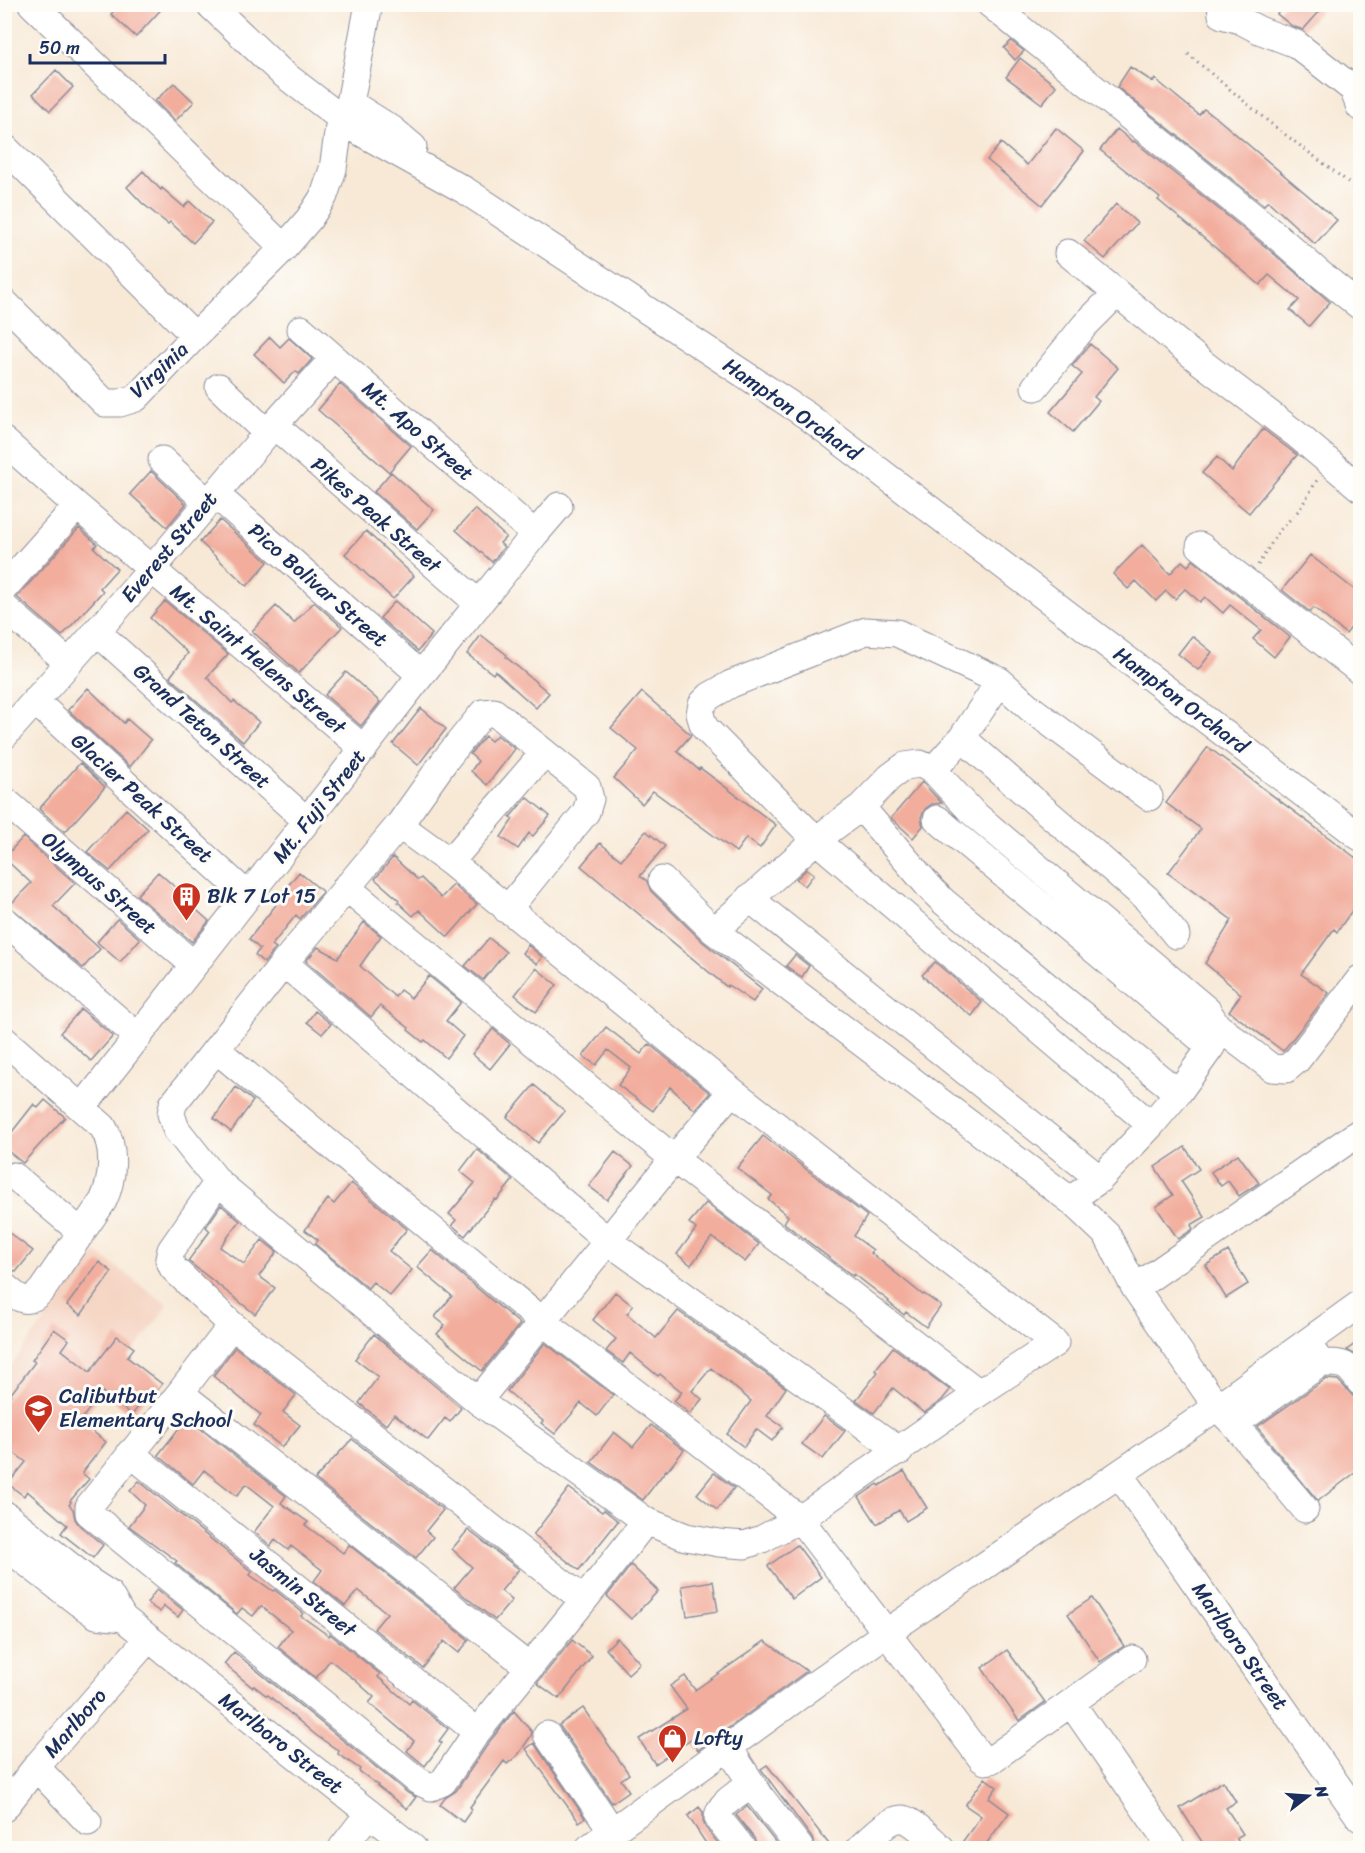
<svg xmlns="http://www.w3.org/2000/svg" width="1365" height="1853" font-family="Sriracha,sans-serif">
	<rect width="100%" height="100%" fill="#fdfcf7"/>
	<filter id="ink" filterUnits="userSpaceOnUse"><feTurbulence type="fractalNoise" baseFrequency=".0167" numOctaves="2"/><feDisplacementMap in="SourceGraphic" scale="12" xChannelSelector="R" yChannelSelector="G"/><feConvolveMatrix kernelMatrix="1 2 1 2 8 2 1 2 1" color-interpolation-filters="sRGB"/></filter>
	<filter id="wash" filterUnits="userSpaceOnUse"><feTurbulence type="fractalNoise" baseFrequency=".008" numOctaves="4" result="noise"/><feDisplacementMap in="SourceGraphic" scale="24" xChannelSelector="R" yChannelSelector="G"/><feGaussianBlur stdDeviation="1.35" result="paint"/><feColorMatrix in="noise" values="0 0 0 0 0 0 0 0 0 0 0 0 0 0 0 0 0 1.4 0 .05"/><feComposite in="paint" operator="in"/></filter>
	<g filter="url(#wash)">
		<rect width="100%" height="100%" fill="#f8e9d7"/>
		<path fill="#f5d3c1" d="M96,1252l72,53 -148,199 -15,-11 -1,-118z"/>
		<g id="blocks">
			<path fill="#f2ad9d" d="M120,4h46l-30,33 -25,-23z
				M1284,4h42l-23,26 -11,-4 -15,-12z
				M1011,41l13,10 -9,9 -11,-12z
				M1020,58l36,28 -14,18 -36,-27z
				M1130,67l23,15 2,-3 44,36 5,-6 14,10 119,101 -22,24 -47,-43 -4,4 -147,-118z
				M56,70l17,17 -23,24 -17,-17z
				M174,83l20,19 -19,19 -20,-20z
				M1056,128l28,23 -42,54 -55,-45 14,-17 26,22z
				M1117,129l16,13 1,-1 132,106 64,55 -21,24 -19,-16 9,-10 -30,-25 -9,10 -102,-85 2,-2 -60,-48z
				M143,171l18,19 1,-2 22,19 5,-6 23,21 -19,21 -23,-21 -2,2 -26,-21 -15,-16z
				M1116,204l21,19 -32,36 -21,-18z
				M270,337l10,10 9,-9 23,21 -13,15 -3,-3 -12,12 -30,-29z
				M1090,344l28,24 -24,29 5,4 -26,31 -23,-20 32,-38 -10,-8z
				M340,384l71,62 -22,26 -71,-62z
				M1263,429l34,26 -48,58 -47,-40 15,-16 15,14z
				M151,471l35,33 -19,23 -37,-33z
				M391,472l43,38 -17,19 -43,-37z
				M475,509l31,28 -6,6 4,4 -12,15 -36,-32z
				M220,520l48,42 -21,24 -47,-44z
				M79,528l18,16 -3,4 23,21 -17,19 3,3 -41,45 -45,-39z
				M366,531l48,45 -21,23 -48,-45z
				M1142,545l28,29 12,-13 6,5 5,-6 97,77 -16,20 -21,-18 8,-9 -31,-25 -7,8 -18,-16 -5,5 -15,-13 -10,10 -9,-8 -10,10 -20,-20 -8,8 -15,-15z
				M1310,555l50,39v22l-14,18 -32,-26 -4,4 -28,-22z
				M165,601l63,53 -21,23 25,26 2,-2 25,21 -16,20 -73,-65 18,-24 -38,-35z
				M395,601l37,33 -14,17 -38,-33z
				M314,602l28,25 -43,46 -47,-42 24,-25 18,17z
				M481,635l26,20 -1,2 43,36 -13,15 -41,-37 -2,3 -26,-20z
				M1192,636l20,16 -14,18 -20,-16z
				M346,672l34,30 -19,24 -36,-31z
				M88,688l36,35 3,-4 24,21 -21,27 -62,-57z
				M642,692l49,43 -14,16 22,19 1,-2 76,57 -16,23 -14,-10 -10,14 -83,-61 -11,13 -28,-26 24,-28 -27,-22z
				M421,708l25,21 -28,36 -25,-21z
				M497,735l18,14 -28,36 -16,-14 7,-10 -8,-7 15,-18 6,5z
				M1208,747l152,114v38l-23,33 -3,-3 -33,45 28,19 -46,58 -54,-40 12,-17 -36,-31 27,-43 -64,-47 33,-44 -35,-26z
				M80,763l25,24 -40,45 -26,-23z
				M922,782l20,21 -10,1 -7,5 -4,8 2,9 -10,12 -22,-20z
				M527,797l23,19 -17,20 -4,-3 -11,16 -17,-12 12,-18 -3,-2z
				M126,809l22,20 -38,42 -23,-19z
				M646,831l19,15 -25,30 7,5 4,10 52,51 59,47 -9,13 -25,-17 -1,2 -146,-121 19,-23 21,17z
				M23,837l52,46 -22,23 47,43 -17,19 -74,-62 22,-23 -27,-25z
				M393,857l25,23 3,-2 20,20 12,-13 24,19 -29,33 -29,-27 -6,6 -15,-14 1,-2 -24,-21z
				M807,869l7,5 -9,12 -9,-7z
				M158,872l25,22 -2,2 28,25 -17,21 -55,-47z
				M299,872l24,20 -23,27 -4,-4 -24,30 4,3 -12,15 -9,-8 5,-6 -11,-10 30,-38 -2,-2z
				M117,919l23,20 -20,23 -23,-20z
				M364,922l17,14 -21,30 35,31 5,-7 11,8 18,-22 32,26 -15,19 17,15 -17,22 -21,-18 -2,2 -15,-12 1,-2 -29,-22 -9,11 -65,-56 12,-14 20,11z
				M489,938l17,14 -23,28 -18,-14z
				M528,945l14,12 -5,7 -15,-11z
				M795,955l14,11 -7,11 -16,-11z
				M935,962l47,40 -10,14 -35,-26 -15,-15z
				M536,968l21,17 -21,27 -21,-17z
				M81,1009l32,27 -22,25 -31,-28z
				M315,1011l16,13 -9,10 -15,-12z
				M606,1027l35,27 8,-10 61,49 -15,17 -25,-23 -17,24 -35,-26 13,-17 -23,-18 -12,15 -13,-9z
				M493,1029l17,15 -20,25 -18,-15z
				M534,1085l31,26 -27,32 -31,-26z
				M236,1087l17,14 -22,31 -17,-14z
				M45,1100l20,17 -42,46 -19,-15v-6l30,-38 4,4z
				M763,1136l104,80 -13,20 19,14 -2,3 52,42 1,-1 17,12 -15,21 -20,-15 -2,3 -16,-13 1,-1 -35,-27 -1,2 -69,-53 4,-7 -20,-17 4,-4 -35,-27z
				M1185,1147l14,22 -18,12 24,36 -14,8 2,4 -15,10 -22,-32 17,-12 -18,-28z
				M477,1149l36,31 -16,20 -2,-1 -30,37 -13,-11 4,-5 -7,-6 26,-31 -15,-12z
				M615,1152l18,14 -26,34 -18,-14z
				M1238,1154l21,29 -20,13 -11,-15 -7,5 -10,-14z
				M351,1183l56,46 -18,22 23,19 -22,26 -17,-14 -5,6 -53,-44 3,-4 -13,-10 23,-31 6,5z
				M706,1203l53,41 -14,18 -33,-25 -21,28 -14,-11 19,-25 -7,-6z
				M221,1205l19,16 -20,26 24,17 18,-24 15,12 -18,24 16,12 -20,26 -67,-53 22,-30 -4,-4z
				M4,1229l29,22 -17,21 -12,-9z
				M432,1250l88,74 -38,47 -45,-37 8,-9 -10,-8 17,-21 -35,-29z
				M1228,1251l20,33 -22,14 -20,-33z
				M99,1262l13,10 -31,43 -14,-10z
				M615,1292l18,14 -6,8 29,24 22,-27 108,77 -19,28 16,11 -11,14 -16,-12 -12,18 -17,-13 24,-33 -40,-33 -19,23 10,8 -12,15 -16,-13 8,-9 -22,-18 -2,2 -28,-23 -7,10 -17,-12 10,-12 -23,-19z
				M54,1329l15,11 -7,10 28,22 27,-36 17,12 -7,9 35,27 -10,14 -4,-4 -16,21 -30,-23 -22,29 26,21 -24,31 7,6 -19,22 1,1 -2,3 4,4 2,10 4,6 24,20 -10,13 -32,-25 6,-8 -40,-34 -3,5 -16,-12 18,-22 -22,-17v-42l31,-41 -3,-2z
				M374,1334l87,74 -11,14 -5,-4 -17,22 -34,-26 -8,11 -27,-22 19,-26 -23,-18z
				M1360,1340v18l-13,-8z
				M545,1343l68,52 -16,21 -16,-13 -26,31 -14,-11 2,-2 -36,-30z
				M235,1347l61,48 -13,17 17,13 -18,22 -28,-22 7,-10 -48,-39z
				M893,1347l57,43 -8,10 -18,13 -31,-25 -19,25 -18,-13 22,-28 -3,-2z
				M1326,1379l12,1 15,16 7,2v71l-42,32 -61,-74z
				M824,1416l21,15 -22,28 -21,-15z
				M187,1418l99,78 -5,7 27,19 -3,3 38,28 6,-8 120,95 -10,13 -15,-12 -21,27 -49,-39 13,-16 -29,-23 -13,16 -31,-25 8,-11 -31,-24 -3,4 -13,-10 -4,6 -17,-14 20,-26 -28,-22 -9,12 -33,-26 -11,14 -35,-29z
				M651,1425l33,25 -17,21 -1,-1 -23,30 -52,-38 23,-30 19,15z
				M352,1439l91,71 -17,21 7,6 -17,21 -101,-79z
				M904,1471l23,37 -21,13 -7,-11 -22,14 -18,-27 19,-13 1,2z
				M714,1473l20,15 -17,22 -20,-16z
				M139,1481l113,91 -2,3 23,16 2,-1 28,23 -2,3 28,20 1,-2 50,40 -2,3 31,27 3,-4 36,29 -9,12 3,2 -17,23 -18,-15 7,-10 -45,-38 5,-6 -19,-17 -25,-20 -14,18 -38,-31 13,-17 -30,-24 -8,10 -11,-8 -5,6 -62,-51 2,-2 -48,-35 16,-21 -15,-14z
				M569,1488l33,24 2,-2 14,11 -39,49 -46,-35z
				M468,1530l51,39 -18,22 11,9 -17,20 -41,-32 18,-21 -20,-18z
				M797,1545l24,32 -29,22 -24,-33z
				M631,1565l27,26 -27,28 -24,-23z
				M713,1581l5,30 -31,5 -5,-30z
				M157,1589l26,21 -5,7 -14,-11 -4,6 -13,-9z
				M1092,1598l32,48 -24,16 -32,-48z
				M617,1638l23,25 -12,11 -22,-25z
				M572,1640l20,16 -33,43 -22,-16z
				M765,1641l42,30 -109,79 -7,-10 -36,24 -16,-25 48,-30 -17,-23 15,-10 10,14z
				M1007,1650l38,52 -26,19 -37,-53z
				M234,1652l174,141 8,4 -9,12 -30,-23 1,-1 -19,-14 1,-2 -22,-15 1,-3 -22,-15 -49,-41 -1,1 -13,-10 -2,1 -28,-23z
				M583,1708l46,66 -8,6 8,11 -17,12 -53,-78z
				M514,1711l18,21 -1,4 -13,19 -11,9 -3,-3 -34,46 2,2 -9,13 -23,-17 5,-7 11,-7 34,-50z
				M534,1743l51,75 -6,4 -53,-73z
				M767,1765l65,83h-17l-3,-10 -51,-69z
				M985,1778l12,9 -8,11 20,15 -26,35h-25l23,-32 -16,-11z
				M1223,1781l13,21 -10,6 17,26 -7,4 7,10h-37l-26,-40z
				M747,1806l33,42h-23l-3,-10 -18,-23z
				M699,1807l4,5v9l2,6 17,21h-13l-21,-32z"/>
		</g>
	</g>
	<g filter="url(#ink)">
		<use href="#blocks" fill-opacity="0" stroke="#8a8c9a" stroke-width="1.5"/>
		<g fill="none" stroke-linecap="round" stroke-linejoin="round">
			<defs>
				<path id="minor" d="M32,4l252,244
					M209,4l72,68 74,57 111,62 340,224 554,422
					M990,4l286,231 43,38 41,33
					M1221,4l1,11 18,5 19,10 37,14 57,45 7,18
					M350,103l43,27 20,17
					M4,147l191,189
					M1068,253l133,109 95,72 64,54
					M4,302l101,101h15l16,-5 59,-62 89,-88 25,-29 15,-23 9,-27 7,-50 10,-16 19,-99
					M301,329l234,205
					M219,387l48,46
					M1035,387l50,-62 32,-32
					M274,425l205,179
					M4,441l73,65 287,243
					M162,460l45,42
					M215,494l206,181
					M1200,546l160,125
					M4,588l73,-82
					M4,607l65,56
					M96,631l211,190
					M35,701l213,195
					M4,736l148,-167 122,-144 60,-67
					M962,738l38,-57
					M933,770l39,42 235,198 10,16 -2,13 -4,8 -33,46 -27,32 -51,54 -30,21
					M1149,797l-119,-89 -30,-27 -103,-48 -31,-2 -135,53 -21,12 -8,8 -2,10 4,13 112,113 335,285
					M4,800l190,165
					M861,807l70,82 13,13 234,191
					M937,819l274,228
					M399,825l51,37 282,229 323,252 -76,50 -179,126 -38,20 -17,6 -26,-2 -33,-6 -40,-16 -168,-120 -260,-219 -42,-53 -5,-15 2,-10 111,-141 115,-138 47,-66 37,-46 11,-1 93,75 3,12 -4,13 -79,98
					M450,862l94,-109
					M662,880l52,51 356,269 37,35 28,53 82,119 17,17
					M346,887l328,272 305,234
					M749,898l351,281
					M4,920l134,117
					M714,931l102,-91 45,-33 29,-30 15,-11 15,-2 13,6 29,-32 185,161 29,36
					M284,963l324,278 292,210
					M1217,1026l55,42 14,1 11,-9 63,-81
					M4,1040l99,87c13,21 10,53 0,74l-61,89c-15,17 -24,8 -38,-4
					M217,1050l326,272 257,197 182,240 3,2 6,-1 141,-101
					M82,1108l339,-433 114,-141 24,-28
					M14,1176l68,57
					M218,1182l-47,68 -2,9 4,9 59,57 352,275
					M1135,1288l225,-156
					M232,1325l-52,68 -91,113v7l329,268 13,6 12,-5 34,-50 107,-132 62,-79
					M1311,1349l10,14c23,0 26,0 39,19
					M180,1393l349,274
					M478,1401l196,-242 58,-68
					M130,1453l347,279
					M1119,1474l241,344
					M1305,1509l-71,-85 87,-61
					M4,1514l85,67 20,13 14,24 290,230
					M4,1545l75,58 17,12 27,3
					M1071,1703l101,145
					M547,1735l66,97
					M728,1747l31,48 41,53
					M36,1767l52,55
					M4,1808l32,-41 112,-128
					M342,1848l27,-35
					M589,1848l297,-215 331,-226 143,-103
					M742,1848l-24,-30c0,-15 23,-26 34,-34
					M860,1848c9,-8 30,-31 43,-29 11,2 30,22 38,29"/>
			</defs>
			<use href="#minor" stroke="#8a8c9a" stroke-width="29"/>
			<path stroke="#8a8c9a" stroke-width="3" stroke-dasharray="1.5 4.5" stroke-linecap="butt" d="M1188,54l82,69 90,68
				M1258,565l21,-34 21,-22 17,-29"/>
			<use href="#minor" stroke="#fff" stroke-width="27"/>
		</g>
	</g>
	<defs>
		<symbol id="building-pin" viewBox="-11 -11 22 30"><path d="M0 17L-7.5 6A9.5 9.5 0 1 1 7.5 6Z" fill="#c8321e" stroke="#fdfcf7"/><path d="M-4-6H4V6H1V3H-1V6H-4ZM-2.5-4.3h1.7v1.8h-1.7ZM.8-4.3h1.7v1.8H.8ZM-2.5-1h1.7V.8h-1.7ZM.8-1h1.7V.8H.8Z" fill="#fff"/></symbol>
		<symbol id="school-pin" viewBox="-11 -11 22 30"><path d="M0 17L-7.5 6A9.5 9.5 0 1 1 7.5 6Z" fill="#c8321e" stroke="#fdfcf7"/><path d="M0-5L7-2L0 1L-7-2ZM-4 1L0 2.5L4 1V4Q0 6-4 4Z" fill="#fff"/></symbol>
		<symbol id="shop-pin" viewBox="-11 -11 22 30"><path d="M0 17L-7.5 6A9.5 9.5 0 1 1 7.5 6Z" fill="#c8321e" stroke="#fdfcf7"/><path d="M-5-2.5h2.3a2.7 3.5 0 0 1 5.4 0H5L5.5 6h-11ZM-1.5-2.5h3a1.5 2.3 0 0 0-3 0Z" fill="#fff"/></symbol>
	</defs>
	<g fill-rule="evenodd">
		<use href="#building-pin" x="170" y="880" width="33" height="45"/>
		<use href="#school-pin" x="22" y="1392" width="33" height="45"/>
		<use href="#shop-pin" x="656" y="1722" width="33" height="45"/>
	</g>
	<g text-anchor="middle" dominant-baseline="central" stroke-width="6" stroke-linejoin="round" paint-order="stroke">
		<g font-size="21" fill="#1b2f5e" stroke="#fdfcf7">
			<text transform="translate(159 370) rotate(-43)">Virginia</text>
			<text transform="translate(792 409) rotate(35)">Hampton Orchard</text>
			<text transform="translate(418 431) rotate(41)">Mt. Apo Street</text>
			<text transform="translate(376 515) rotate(41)">Pikes Peak Street</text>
			<text transform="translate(169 547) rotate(-50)">Everest Street</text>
			<text transform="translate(318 585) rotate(41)">Pico Bolivar Street</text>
			<text transform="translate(258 659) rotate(40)">Mt. Saint Helens Street</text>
			<text transform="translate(1181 700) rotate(37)">Hampton Orchard</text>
			<text transform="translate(202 726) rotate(42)">Grand Teton Street</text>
			<text transform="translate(142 798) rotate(42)">Glacier Peak Street</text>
			<text transform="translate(319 806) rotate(-52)">Mt. Fuji Street</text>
			<text transform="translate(99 883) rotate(41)">Olympus Street</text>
			<text transform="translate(303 1592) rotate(39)">Jasmin Street</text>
			<text transform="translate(1240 1646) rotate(55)">Marlboro Street</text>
			<text transform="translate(75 1723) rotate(-49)">Marlboro</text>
			<text transform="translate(281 1743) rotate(38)">Marlboro Street</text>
		</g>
		<g font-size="21" fill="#1b2f5e" stroke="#fdfcf7" text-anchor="start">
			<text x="207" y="896">Blk 7 Lot 15</text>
			<text x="59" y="1396">Calibutbut<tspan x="59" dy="24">Elementary School</tspan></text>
			<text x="694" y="1738">Lofty</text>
		</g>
	</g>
	<rect width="1365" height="1853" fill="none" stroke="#fdfcf7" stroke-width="24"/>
	<g transform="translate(1308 1796) rotate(73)" stroke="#fdfcf7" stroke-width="4.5" paint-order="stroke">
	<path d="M0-4.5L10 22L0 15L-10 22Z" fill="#1b2f5e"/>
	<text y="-9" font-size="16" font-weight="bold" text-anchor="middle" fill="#1b2f5e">N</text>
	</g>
	<path d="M30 54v9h135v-9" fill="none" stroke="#1b2f5e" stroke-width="3"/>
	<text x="39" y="54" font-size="18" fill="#1b2f5e" stroke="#fdfcf7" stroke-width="4.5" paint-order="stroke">50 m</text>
</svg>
